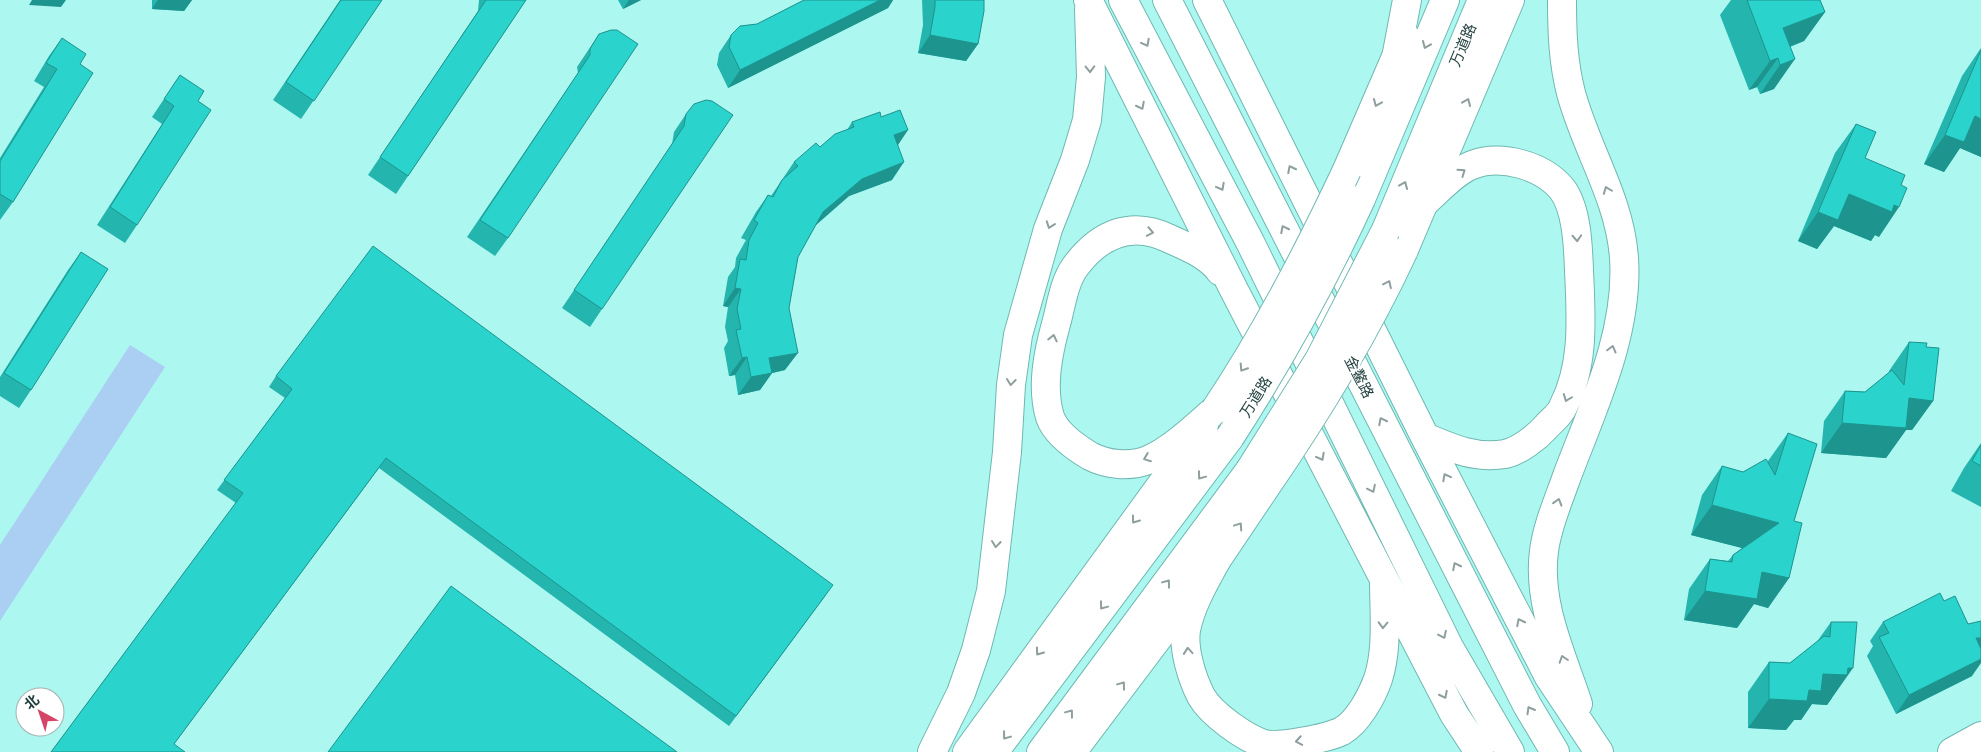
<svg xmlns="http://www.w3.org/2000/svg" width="1981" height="752" font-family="Raleway,'Noto Sans SC',sans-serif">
	<rect width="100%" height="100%" fill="#adf7f1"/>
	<path fill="#abcef3" d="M130,345l35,22 -165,254v-76z"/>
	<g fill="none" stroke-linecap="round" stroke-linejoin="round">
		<defs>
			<path id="secondary" d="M1952,752l29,-16"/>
			<path id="primary" d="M1347,170l58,-134
				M1361,199l84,-199
				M1386,230l96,-230
				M1403,252l107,-252
				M967,752l237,-326
				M994,752l236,-315
				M1041,752l209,-282
				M1072,752l144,-191 47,-70"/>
			<path id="highway" d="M1088,0l146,290 220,424 25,38
				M1123,0l127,242 199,405 61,105
				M1167,0l319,625 41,80 28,47
				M1207,0l218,437 124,240 50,75
				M1562,0c0,32 1,62 9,93 15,56 49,106 53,165 5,75 -31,149 -57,218 -8,23 -20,50 -23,75 -7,53 18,104 34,153
				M1396,58l11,-58
				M1424,203c14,-12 30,-31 48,-38 29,-11 70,0 90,24 15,20 16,57 17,81 2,47 6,94 -16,137 -3,8 -12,14 -17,20 -10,11 -27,24 -41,27 -30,5 -54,-6 -80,-17
				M1215,410c-20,17 -42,39 -67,50 -18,7 -41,5 -58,-4 -15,-9 -34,-22 -40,-39 -9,-30 -2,-64 6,-93 5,-18 8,-42 19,-57 25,-34 57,-47 95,-28 18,8 38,16 50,32
				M1216,561c-12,22 -25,44 -30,69 -3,20 6,48 15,66 10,18 44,42 63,48 14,4 64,-6 78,-13 16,-9 30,-35 36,-52 10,-30 6,-67 6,-99
				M932,752l29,-59 15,-43 15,-59 16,-139 4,-67 7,-50 30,-106 27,-69 12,-40 4,-43 -2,-68"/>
		</defs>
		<use href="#secondary" stroke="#6fb8b2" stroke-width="30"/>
		<use href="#primary" stroke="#6fb8b2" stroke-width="30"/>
		<use href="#highway" stroke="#6fb8b2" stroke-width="30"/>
		<use href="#secondary" stroke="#fff" stroke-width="28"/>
		<use href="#primary" stroke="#fff" stroke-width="28"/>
		<use href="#highway" stroke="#fff" stroke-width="28"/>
		<defs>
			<path id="primary-bridge" d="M1215,410c51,-76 93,-157 132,-240
				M1230,437c49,-76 93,-155 131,-238
				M1250,470l69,-110 67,-130
				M1263,491c53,-77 101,-155 140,-239"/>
		</defs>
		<use href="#primary-bridge" stroke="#6fb8b2" stroke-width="30" stroke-linecap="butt"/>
		<use href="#primary-bridge" stroke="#fff" stroke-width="28"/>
	</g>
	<path fill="#24b5af" d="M152,0h40l-8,11 -32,-2z
		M340,0h42l-81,119 -28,-19z
		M479,0h47l-130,194 -28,-19 110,-164z
		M618,0h23l-18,9z
		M804,0h89l-5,8 -160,80 -11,-23 2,-12 12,-18 26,-11z
		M922,0h62l-6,44 -12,17 -48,-8 5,-28z
		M1731,0h89l5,12 -21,29 -14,6 -16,42 -14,5 -3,-7 -8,3 -29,-75z
		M599,34l-91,204 -13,18 -28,-19 111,-164 -1,-6z
		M62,38l18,26 -67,138 -13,18v-62l44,-71 -10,-6 15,-25z
		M1981,48v109l-21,-9 -16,24 -20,-8 38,-88z
		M180,75l18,26 -61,124 -12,18 -28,-18 65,-101 -10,-7z
		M706,100l-104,209 -12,18 -28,-19 110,-164 2,-12 12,-18z
		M881,117l17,28 -6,35 -43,16 -34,30 -17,31 -9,51 -4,62 -13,3 -12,17 -22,5 -3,-20 -6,1 -5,-28 4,-7 -3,-14 3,-20 -5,-1 5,-29 7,-10 1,-9 10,-18 -5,-2 15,-26 12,-17 3,1 23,-34 26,-15 27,-17 5,-8z
		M1856,124l9,34 14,79 -4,-2 -4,6 -37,-15 -17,23 -19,-8 37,-88z
		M81,252l-50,138 -12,18 -19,-12v-19l68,-107z
		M1909,342l17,5 7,54 -21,29h-6l-20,28 -65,-5 3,-32 21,-30 20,1 24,-19v-2z
		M276,376l550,219 -97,131 -350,-258 -205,276 -123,8 185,-249 -19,-13 68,-92 -16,-11z
		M1788,433l6,88 -5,57 -21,30 -14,-4 -17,24 -53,-8 5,-31 21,-30 18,2 5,-6 9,-7 -51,-13 11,-40 20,-29 21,6 25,-11z
		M1981,443v64l-30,-16 13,-23z
		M1944,601l24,23 4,52 -76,38 -29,-58 6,-10 -3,-5 13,-19z
		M1831,622l1,76 -5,7 -15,-1 -11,16h-7l-8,10 -38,-2v-36l21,-30 21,1 26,-20z"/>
	<path fill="#1d948e" d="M32,0h34l-5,7 -32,-2z
		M158,0h34l-8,11 -32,-2z
		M629,0h12l-18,9z
		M880,0h13l-5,8 -160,80 12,-18z
		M1825,12l-21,29 -36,14 15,-27z
		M930,35l48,9 -12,17 -48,-8z
		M1778,58l-21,29 -8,3 21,-29z
		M1795,59l-21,30 -14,5 20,-29z
		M1975,116l6,3v38l-21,-9 -16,24 -20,-8 21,-29z
		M908,130l-12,18 -2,-13z
		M904,162l-12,18 -43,16 -39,34 13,-18 39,-33z
		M1849,194l45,11 5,2 -20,30 -4,-2 -4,6 -37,-15 -17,23 -19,-8 20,-29z
		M735,288l6,1 -13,18 -5,-1z
		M798,353l-13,17 -13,3 -12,17 -22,5 13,-18 18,-19z
		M747,357l-12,18 -6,1 13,-18z
		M1909,398l24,3 -21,29h-6l-20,28 -65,-5 21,-30z
		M1712,505l67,18 -21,29 -67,-17z
		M1762,572l27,6 -21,30 -14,-4 -17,24 -53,-8 21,-29z
		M1976,638h5v18z
		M1981,659v4l-9,13 -76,38 13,-19z
		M1848,668h5l-26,37 -15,-1 -11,16h-7l-8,10 -38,-2 21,-29 54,-25z"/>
	<path fill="#2ad3cb" stroke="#1d948e" d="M341,0h41l-68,101 -28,-19z
		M486,0h40l-118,176 -28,-19z
		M804,0h76l-140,70 -11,-23 2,-12 9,-9 17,-2z
		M935,0h49v11l-6,33 -48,-9 5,-28z
		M1747,0h73l5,12 -42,16 12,31 -15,6 -2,-7 -8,3z
		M611,30h6l21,14 -130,194 -28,-18 110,-165v-6l9,-15z
		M62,38l24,16 -6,10 13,9 -80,129 -13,-8v-33l57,-92 -11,-6z
		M1981,50v69l-6,-3 -11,26 -19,-7z
		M180,75l24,16 -6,10 13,9 -74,115 -27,-18 64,-101 -10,-7z
		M706,100l6,1 21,14 -131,194 -28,-19 110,-164 2,-12 8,-10z
		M900,110l8,20 -14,5 10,27 -42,17 -39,33 -25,45 -9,51 9,45 -29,5 3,15 -21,4 -4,-20 -5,1 -6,-28 5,-1 -4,-20 4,-20 -6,-1 5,-29 6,1 3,-20 9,-17 -4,-3 14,-25 5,2 9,-17 16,-14 -4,-4 22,-19 4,4 15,-13 19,-7 -2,-5 28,-10 1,5z
		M1856,124l20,8 -11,26 40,17 -4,10 6,3 -8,19 -5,-2 -2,7 -43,-18 -11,26 -20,-8z
		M373,246l460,339 -97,131 -350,-258 -212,286 11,8h-134l192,-259 -19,-13 68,-91 -16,-13z
		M81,252l27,17 -77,121 -27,-17z
		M1909,342l18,1 -1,4 13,1 -6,53 -24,-3 -3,30 -64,-5 3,-32 20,1 27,-22 12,15z
		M1788,433l29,11 -23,77 8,2 -13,55 -27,-6 -5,27 -52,-8 5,-32 22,3 1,-7 46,-32 -67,-18 10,-39 21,6 23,-13 9,16z
		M1981,445v21l-9,-5z
		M451,586l226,166h-349z
		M1940,593l4,8 11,-5 13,28 13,-3v17h-5l5,11v10l-72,36 -30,-58 10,-4 -6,-11z
		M1831,622h26l-4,46h-5l-1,7 -24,-1 -2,17 -12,-1 -2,11 -38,-2v-37l21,1 34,-27 6,1z"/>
	<defs><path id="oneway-chevron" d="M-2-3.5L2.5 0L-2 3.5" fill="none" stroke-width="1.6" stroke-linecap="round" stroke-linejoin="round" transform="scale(1.25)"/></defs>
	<g stroke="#8f9e9e">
		<use href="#oneway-chevron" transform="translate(1146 43) rotate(62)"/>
		<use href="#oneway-chevron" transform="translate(1426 45) rotate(113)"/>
		<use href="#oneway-chevron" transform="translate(1090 69) rotate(89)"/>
		<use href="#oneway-chevron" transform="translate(1467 102) rotate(-67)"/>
		<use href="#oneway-chevron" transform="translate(1377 103) rotate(113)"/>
		<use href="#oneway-chevron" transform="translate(1141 106) rotate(63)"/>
		<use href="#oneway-chevron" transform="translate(1291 169) rotate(-117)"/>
		<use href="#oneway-chevron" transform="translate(1462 172) rotate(-35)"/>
		<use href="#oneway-chevron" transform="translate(1404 185) rotate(-67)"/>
		<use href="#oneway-chevron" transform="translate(1221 187) rotate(62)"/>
		<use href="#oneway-chevron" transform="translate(1607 190) rotate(-111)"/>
		<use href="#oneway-chevron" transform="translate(1050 225) rotate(110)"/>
		<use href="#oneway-chevron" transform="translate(1284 229) rotate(-117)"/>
		<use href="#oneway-chevron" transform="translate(1150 232) rotate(11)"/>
		<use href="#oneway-chevron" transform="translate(1577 238) rotate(87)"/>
		<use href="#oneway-chevron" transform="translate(1388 284) rotate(-64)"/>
		<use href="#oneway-chevron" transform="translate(1053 338) rotate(-77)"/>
		<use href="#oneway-chevron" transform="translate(1612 349) rotate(-75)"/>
		<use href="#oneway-chevron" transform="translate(1243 368) rotate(123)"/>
		<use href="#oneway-chevron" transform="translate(1011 382) rotate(97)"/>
		<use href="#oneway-chevron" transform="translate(1567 398) rotate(111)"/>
		<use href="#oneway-chevron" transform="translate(1382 421) rotate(-117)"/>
		<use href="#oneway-chevron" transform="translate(1321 457) rotate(62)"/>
		<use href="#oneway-chevron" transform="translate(1147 458) rotate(159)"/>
		<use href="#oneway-chevron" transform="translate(1201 476) rotate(127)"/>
		<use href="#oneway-chevron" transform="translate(1446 477) rotate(-118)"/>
		<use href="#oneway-chevron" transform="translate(1372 489) rotate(64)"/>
		<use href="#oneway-chevron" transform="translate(1558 502) rotate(-73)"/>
		<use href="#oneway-chevron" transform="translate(1135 520) rotate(126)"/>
		<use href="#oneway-chevron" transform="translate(1239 526) rotate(-56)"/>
		<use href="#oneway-chevron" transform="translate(996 544) rotate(97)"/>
		<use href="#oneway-chevron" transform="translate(1456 566) rotate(-117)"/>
		<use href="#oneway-chevron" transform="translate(1167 583) rotate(-53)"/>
		<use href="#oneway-chevron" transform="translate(1103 606) rotate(127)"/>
		<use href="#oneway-chevron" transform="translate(1520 622) rotate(-117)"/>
		<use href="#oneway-chevron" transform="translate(1383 625) rotate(91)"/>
		<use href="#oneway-chevron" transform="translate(1443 635) rotate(64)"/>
		<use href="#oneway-chevron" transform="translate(1188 651) rotate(-95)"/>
		<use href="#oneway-chevron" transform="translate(1039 652) rotate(126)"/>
		<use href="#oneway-chevron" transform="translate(1563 659) rotate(-108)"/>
		<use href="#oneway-chevron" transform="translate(1122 685) rotate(-53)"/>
		<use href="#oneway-chevron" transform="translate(1444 695) rotate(63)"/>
		<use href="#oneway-chevron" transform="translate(1530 710) rotate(-120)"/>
		<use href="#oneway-chevron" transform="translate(1070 713) rotate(-53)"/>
		<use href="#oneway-chevron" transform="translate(1006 736) rotate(127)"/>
		<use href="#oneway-chevron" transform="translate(1299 741) rotate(170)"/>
	</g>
	<g text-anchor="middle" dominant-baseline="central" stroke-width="5" stroke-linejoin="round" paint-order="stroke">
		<g font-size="15" fill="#1f3e3c" stroke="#fff">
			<text transform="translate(1463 45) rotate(-67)">万道路</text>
			<text transform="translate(1359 377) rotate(63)">金鳌路</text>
			<text transform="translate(1256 397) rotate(-58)">万道路</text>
		</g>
	</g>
	<g transform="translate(40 712) rotate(320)"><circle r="24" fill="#ffffff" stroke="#a5b2b1"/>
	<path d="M0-4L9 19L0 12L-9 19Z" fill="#d44568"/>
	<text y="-8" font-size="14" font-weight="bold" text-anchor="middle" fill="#1f3e3c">北</text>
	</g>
</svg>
